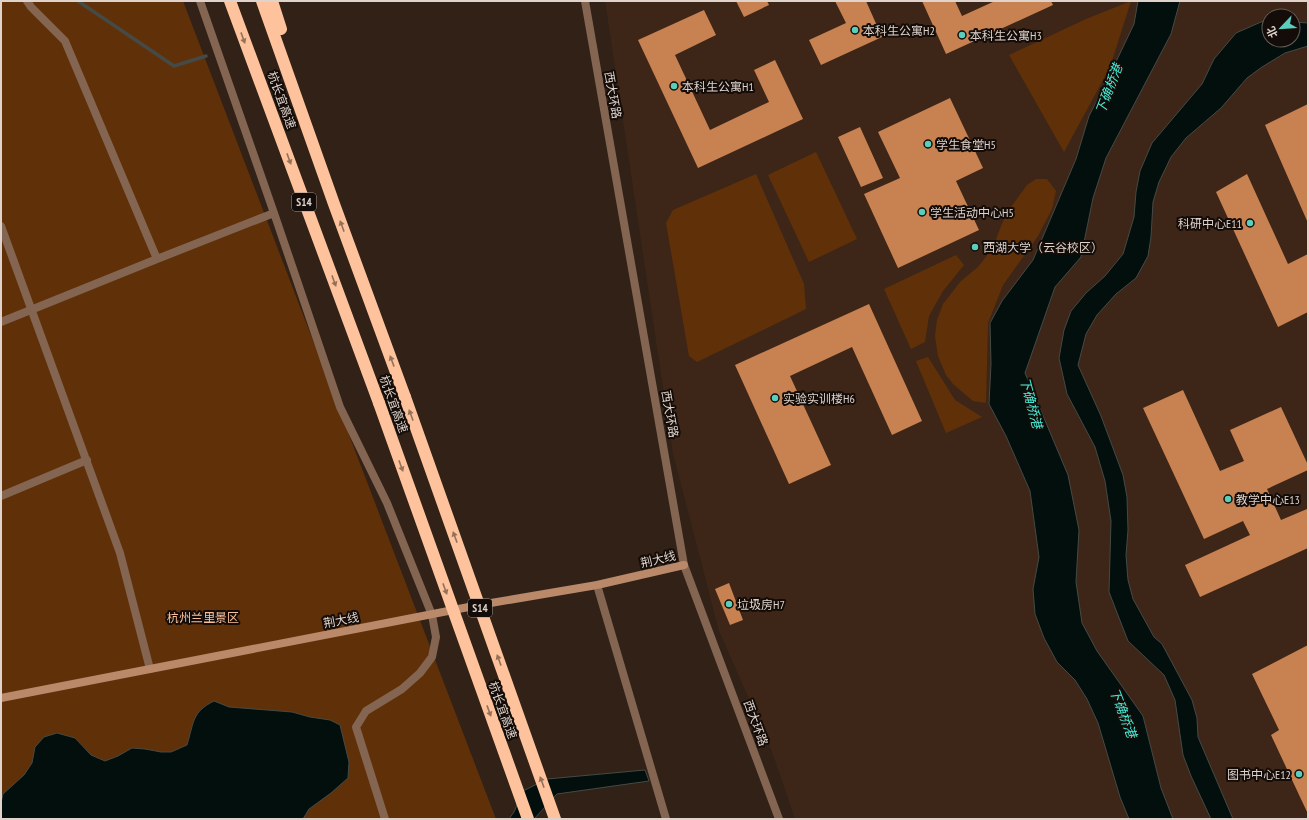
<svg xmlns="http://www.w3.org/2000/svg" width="1309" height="820" font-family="'PT Sans Narrow','Noto Sans SC',sans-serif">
	<rect width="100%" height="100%" fill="#312116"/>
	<path fill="#3d2617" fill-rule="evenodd" d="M605,1h703v818h-513l-24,-70 -52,-118 -46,-177zM1269,16h24v24h-24z"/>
	<path fill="#603109" d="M1,1h182l313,818h-495z
		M1131,1l-21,66 -46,85 -55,-97 77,-36z
		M816,152l41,87 -48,23 -41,-87z
		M756,174l48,110 2,25 -109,53 -8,-6 -23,-133 7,-13z
		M1036,179h11l9,12 -4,18 -14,27 -35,49 -15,38 -2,80 -13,-2 -20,-17 -7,-9 -8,-19 -3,-20 2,-16 6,-16 18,-23 17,-14 14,-18 14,-35 21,-29z
		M956,255l8,10 -21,26 -14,25 -4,26 -14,7 -27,-60z
		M928,357l27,43 27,17 -36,16 -30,-72z"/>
	<path fill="#030f0d" stroke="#454a46" d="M1138,1h42l-9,33 -65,124 -13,40 -12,59 -26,30 -30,86 43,102 11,55 -3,52 6,41 15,28 46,65 18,72 12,31h-44l-9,-22 -22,-74 -11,-24 -12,-19 -18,-18 -13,-24 -9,-24 -2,-25 6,-32 -9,-66 -24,-55 -17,-32 2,-40 -1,-41 12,-22 31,-41 43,-101 13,-43 15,-29 30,-63z
		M1269,20v20h24v-18l15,1v23l-23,7 -23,14 -15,11 -26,30 -35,30 -15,19 -12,25 -6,20 -2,35 -3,19 -12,22 -20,16 -19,21 -11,19 -8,31 23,51 22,59 4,22 1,33 -2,25 2,25 5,19 21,38 8,7 30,56 5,18 1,19 35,82h-22l-20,-43 -8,-21 -8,-55 -11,-25 -36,-34 -19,-49 2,-71 -6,-40 -10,-34 -28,-53 -8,-36 5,-28 7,-19 15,-18 19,-17 18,-22 11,-37 2,-25 4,-21 12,-28 50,-59 12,-25 22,-26 25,-11z
		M214,701l15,6 63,5 18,5 20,3 10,5 9,37 -1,16 -17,15 -22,16 -6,10h-302v-16l2,-9 21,-19 8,-12 3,-16 9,-10 13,-4 18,5 16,17 14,6 13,-5 14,-8 13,1 16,3h10l16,-7c7,-23 5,-33 27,-44z
		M645,770l4,11 -92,13 -23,25h-25l5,-7 9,-21 24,-12z"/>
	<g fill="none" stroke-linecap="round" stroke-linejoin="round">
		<path stroke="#454a46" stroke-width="3.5" d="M78,1l96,65 32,-10"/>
	</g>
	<path fill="#c88252" d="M736,1h31l2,4 -25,12z
		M835,1h31l16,36 -61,28 -12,-25 37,-17z
		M922,1h33l7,15 33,-15h56l2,4 -107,49z
		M704,10l12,25 -41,20 35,75 59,-28 -15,-32 21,-10 28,59 -105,49 -60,-128z
		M950,98l33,70 -27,13 23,49 -81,38 -34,-74 36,-16 -22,-46z
		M1308,104v119l-43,-98z
		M860,127l23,51 -22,9 -23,-50z
		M1247,174l41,90 20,-10v58l-30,15 -62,-135z
		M869,304l53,117 -30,14 -40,-88 -62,29 41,89 -42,19 -54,-119z
		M1183,390l37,81 24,-10 -14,-31 51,-23 27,58v5l-41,19 14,31 26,-11 1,2v37l-108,49 -15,-32 65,-30 -7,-14 -39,18 -61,-131z
		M729,583l14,37 -13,5 -15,-36z
		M1308,645v169l-37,-79 8,-5 -27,-56z"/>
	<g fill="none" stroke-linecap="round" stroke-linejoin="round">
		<path stroke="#836552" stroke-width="8" d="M27,1l4,6 34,34 92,218
			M200,1l74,212 66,194 47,96 45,112 4,22 -4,20 -12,16 -18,16 -36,22 -10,16 29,92
			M585,1l99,564 95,254
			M1,226l119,327 30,116
			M1,322l156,-63 117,-46
			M1,496l86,-36
			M597,585l69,234"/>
		<path stroke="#b9896a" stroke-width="8" d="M1,698l478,-93 118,-20 87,-20"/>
		<path stroke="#fec39c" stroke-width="12" d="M230,1l149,402
			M262,1l72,203 71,193
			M272,1l9,28"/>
		<path stroke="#fec39c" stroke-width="12" d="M405,397l150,422
			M379,403l149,416"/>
	</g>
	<defs><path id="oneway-solid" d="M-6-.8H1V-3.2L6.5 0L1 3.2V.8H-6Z"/></defs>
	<g fill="#957159">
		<use href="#oneway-solid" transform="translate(243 38) rotate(70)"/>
		<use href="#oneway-solid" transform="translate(289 159) rotate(70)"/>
		<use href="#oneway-solid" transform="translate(342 226) rotate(-110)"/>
		<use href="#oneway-solid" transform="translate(334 281) rotate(70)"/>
		<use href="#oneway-solid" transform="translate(392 361) rotate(-110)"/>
		<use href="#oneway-solid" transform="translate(411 415) rotate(-110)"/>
		<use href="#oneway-solid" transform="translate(401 466) rotate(70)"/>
		<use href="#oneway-solid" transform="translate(455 537) rotate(-110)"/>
		<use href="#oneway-solid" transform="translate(445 589) rotate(70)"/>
		<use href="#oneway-solid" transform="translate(499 660) rotate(-110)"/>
		<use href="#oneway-solid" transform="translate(489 711) rotate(70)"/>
		<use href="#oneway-solid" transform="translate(542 782) rotate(-110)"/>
	</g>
	<g fill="#5acebd" stroke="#140c08" stroke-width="1.5">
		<circle cx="855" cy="30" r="4"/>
		<circle cx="962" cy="35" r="4"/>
		<circle cx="674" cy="86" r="4"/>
		<circle cx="928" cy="144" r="4"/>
		<circle cx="922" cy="212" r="4"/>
		<circle cx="1250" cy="223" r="4"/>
		<circle cx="975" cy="247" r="4"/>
		<circle cx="775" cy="398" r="4"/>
		<circle cx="1228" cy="499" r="4"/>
		<circle cx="729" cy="604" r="4"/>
		<circle cx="1299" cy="774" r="4"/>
	</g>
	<g text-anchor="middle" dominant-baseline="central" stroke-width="4" stroke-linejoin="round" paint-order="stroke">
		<g fill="#140c08" stroke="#a29791" stroke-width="1">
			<rect x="292" y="193" width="24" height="18" rx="3"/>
			<rect x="468" y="599" width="24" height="18" rx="3"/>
		</g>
		<g font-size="11" font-weight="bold" fill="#dfd3cc">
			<text x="304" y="202">S14</text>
			<text x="480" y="608">S14</text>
		</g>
		<g font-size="12" fill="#dfd3cc" stroke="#140c08" text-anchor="start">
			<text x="863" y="30">本科生公寓H2</text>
			<text x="970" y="35">本科生公寓H3</text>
			<text x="682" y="86">本科生公寓H1</text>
			<text x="936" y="144">学生食堂H5</text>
			<text x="930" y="212">学生活动中心H5</text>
			<text x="1242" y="223" text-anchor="end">科研中心E11</text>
			<text x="983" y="247">西湖大学（云谷校区）</text>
			<text x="783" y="398">实验实训楼H6</text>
			<text x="1236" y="499">教学中心E13</text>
			<text x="737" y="604">垃圾房H7</text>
			<text x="1291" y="774" text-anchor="end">图书中心E12</text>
		</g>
		<g font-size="12" fill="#dfd3cc" stroke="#140c08">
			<text transform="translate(613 95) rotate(80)">西大环路</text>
			<text transform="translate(282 100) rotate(70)">杭长宜高速</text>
			<text transform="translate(394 404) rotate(70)">杭长宜高速</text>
			<text transform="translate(670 414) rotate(80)">西大环路</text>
			<text transform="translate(658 559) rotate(-13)">荆大线</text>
			<text transform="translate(341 620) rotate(-11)">荆大线</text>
			<text transform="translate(503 710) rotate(70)">杭长宜高速</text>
			<text transform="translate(756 723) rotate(70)">西大环路</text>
		</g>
		<g font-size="12" fill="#f8c09a" stroke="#140c08">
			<text x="203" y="617">杭州兰里景区</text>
		</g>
		<g font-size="13" font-style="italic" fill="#46ecd6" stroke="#140c08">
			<text transform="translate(1109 89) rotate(-69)">下确桥港</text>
			<text transform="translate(1031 403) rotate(75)">下确桥港</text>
			<text transform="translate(1123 713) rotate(69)">下确桥港</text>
		</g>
	</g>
	<rect width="1309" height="820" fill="none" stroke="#dfd3cc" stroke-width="4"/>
	<g transform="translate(1281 28) rotate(245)"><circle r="19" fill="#140c08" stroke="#655c56"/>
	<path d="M0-3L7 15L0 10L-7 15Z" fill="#5acebd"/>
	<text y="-6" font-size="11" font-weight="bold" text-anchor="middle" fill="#dfd3cc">北</text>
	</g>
</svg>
